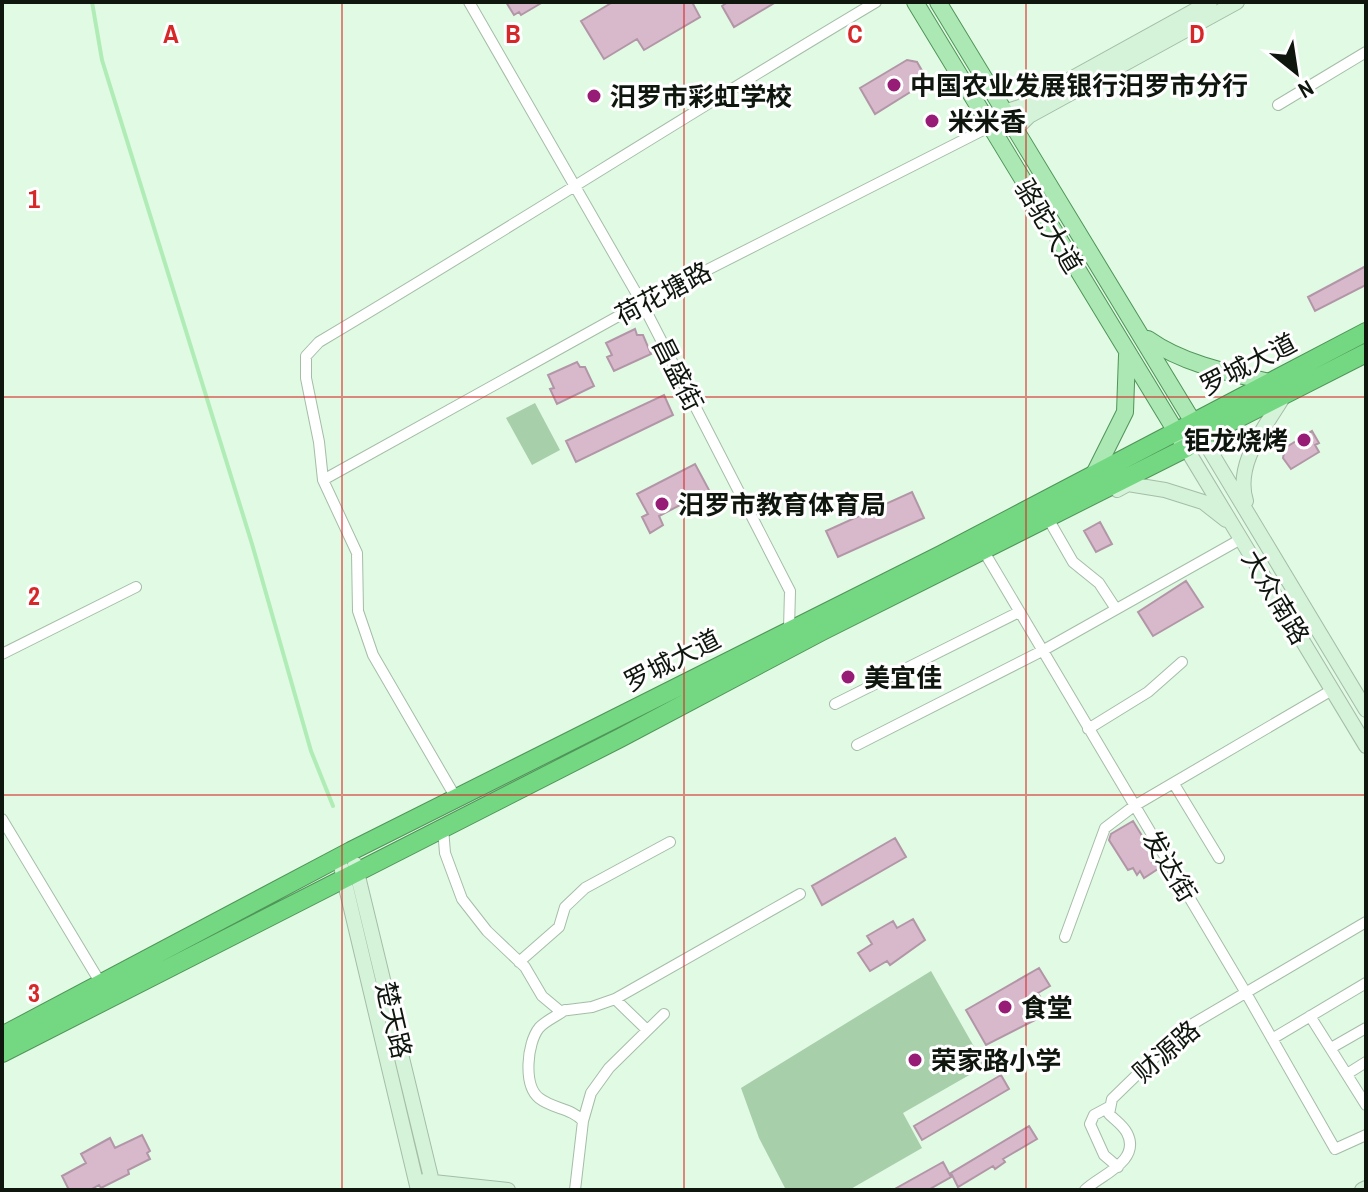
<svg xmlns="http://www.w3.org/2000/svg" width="1368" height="1192" font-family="'Archivo Narrow','Noto Sans SC',sans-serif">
	<rect width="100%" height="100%" fill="#e1fae3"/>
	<path fill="#a7cfaa" d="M535,403l25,47 -28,15 -26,-47z
		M931,971l54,95 -82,47 19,35 -73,42h-63l-27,-52 -18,-50z"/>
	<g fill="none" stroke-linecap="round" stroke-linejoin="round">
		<path stroke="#b0ecb6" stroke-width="4" d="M92,2l10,58 150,484 59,207 22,55"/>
	</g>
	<path fill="#d7b9cb" stroke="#b296a7" stroke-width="2" d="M506,2h37l-22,13 -2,-3 -5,3z
		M613,2h79l8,15 -56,33 -7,-11 -33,20 -23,-38z
		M728,2h48l-42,25 -12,-21z
		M907,60l10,2 11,19 -53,33 -15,-26z
		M1366,266v19l-51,26 -7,-14z
		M635,329l2,6h6l8,19 -37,17 -7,-14 5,-2 -6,-12z
		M577,362l3,5h5l9,19 -37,18 -7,-15 4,-1 -6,-13z
		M664,395l9,20 -97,47 -10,-21z
		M1312,431l7,12 -4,2 4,7 -28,17 -8,-11 2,-10z
		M695,464l14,26 -50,26 4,9 -13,8 -8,-16 6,-3 -11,-20z
		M912,492l12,26 -86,39 -12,-26z
		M1100,522l12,22 -16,8 -12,-21z
		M1186,581l17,26 -50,29 -15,-24z
		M1133,821l28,46 -17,11 -4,-7 -3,4 -4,-7 -5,2 -19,-30 2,-6z
		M895,838l11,19 -84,48 -10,-19z
		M913,919l12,21 -35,25 -3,-4 -17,10 -12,-18 14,-9 -5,-8 26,-15 4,7z
		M1039,968l11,18 -12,7 6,11 -13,8 4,8 -49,25 -20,-35z
		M1001,1075l8,14 -87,51 -8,-14z
		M1029,1126l8,13 -34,20 2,3 -10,7 -2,-3 -35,21 -7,-14z
		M142,1135l8,16 -3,2 3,6 -22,11 1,4 -28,14 -2,-3 -9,5h-21l-7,-14 24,-13 -5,-9 29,-16 5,10z
		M943,1162l8,15 -23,13h-35z"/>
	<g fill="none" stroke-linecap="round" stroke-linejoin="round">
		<defs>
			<path id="street" d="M469,2l173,301 148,288 -1,38
				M1278,105l88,-53
				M323,480l319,-177 347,-176 15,-15
				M1050,522l23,40 26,21 17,26
				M986,555l260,438 89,156 31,-14
				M2,654l134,-67
				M835,704l184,-92
				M1088,729l60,-37 34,-30
				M857,745l185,-94 199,-112
				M1174,784l45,74
				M456,798l-83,-143 -15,-44 -1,-58 -34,-73 -4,-38 -13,-64v-22l13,-14c187,-111 370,-229 557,-340
				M2,819l101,168
				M443,828l2,25 17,46 25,32 38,36 17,29 18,15 32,-4 23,-8 185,-105
				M1065,937l40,-109 29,-22 198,-116
				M519,962l40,-35 6,-20 20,-19 85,-46
				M615,999l32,31
				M565,1010c-8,6 -20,11 -26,18 -12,15 -16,57 0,70 14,11 32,10 44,23l-8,69
				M1310,1016l56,89
				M1272,1039l94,-56
				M1331,1048l35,-20
				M1347,1074l19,-12
				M1109,1107l-15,8 -4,9 14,31 14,12
				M583,1121l8,-28 18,-25 55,-54
				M1085,1190c13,-14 57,-28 42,-57 -4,-8 -12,-13 -18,-19l3,-15 72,-70 182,-107"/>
			<path id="secondary" d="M1004,112l16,-5 190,-105
				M989,127l27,2 13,-13 208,-114
				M1197,429l169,281
				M1186,448l180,298
				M1117,490l11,-6 37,6 38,12 23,18
				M1246,501c-12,-38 21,-76 39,-107
				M339,858l79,332
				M355,864l79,326
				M424,1181l84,9
				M1362,1190l4,-2"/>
			<path id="primary" d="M915,2l271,446
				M938,2l255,420
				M1148,339c35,25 81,34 122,43
				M1094,474l31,-62 2,-57"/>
			<path id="highway" d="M2,1036l349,-185 590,-296 425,-223
				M2,1053l618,-315 202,-107 364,-183 15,-11 165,-84"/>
		</defs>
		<use href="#street" stroke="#a5bda7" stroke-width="12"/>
		<use href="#secondary" stroke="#a5bda7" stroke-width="16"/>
		<use href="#primary" stroke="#509459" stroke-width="18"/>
		<use href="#highway" stroke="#509459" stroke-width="20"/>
		<use href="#street" stroke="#fff" stroke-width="10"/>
		<use href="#secondary" stroke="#d5f3d9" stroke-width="14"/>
		<use href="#primary" stroke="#abe8b3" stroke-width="16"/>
		<use href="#highway" stroke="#73d881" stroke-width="18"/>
	</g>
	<path fill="none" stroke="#d62828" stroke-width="2" stroke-opacity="0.55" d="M342,2v1188M684,2v1188M1026,2v1188M2,397h1364M2,795h1364"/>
	<g fill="#961c76" stroke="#fff" stroke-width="3">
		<circle cx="894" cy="85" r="8"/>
		<circle cx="594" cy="96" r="8"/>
		<circle cx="932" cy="121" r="8"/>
		<circle cx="1304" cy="440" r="8"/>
		<circle cx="662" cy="504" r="8"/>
		<circle cx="848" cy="677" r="8"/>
		<circle cx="1005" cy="1007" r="8"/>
		<circle cx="915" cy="1060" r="8"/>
	</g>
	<g text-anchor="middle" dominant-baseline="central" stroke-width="6" stroke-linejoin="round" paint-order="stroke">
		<g font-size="26" font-weight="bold" fill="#0e160e" stroke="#fff" text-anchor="start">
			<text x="910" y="85">中国农业发展银行汨罗市分行</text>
			<text x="610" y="96">汨罗市彩虹学校</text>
			<text x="948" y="121">米米香</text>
			<text x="1288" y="440" text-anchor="end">钜龙烧烤</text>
			<text x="678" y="504">汨罗市教育体育局</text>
			<text x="864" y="677">美宜佳</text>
			<text x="1021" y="1007">食堂</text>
			<text x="931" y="1060">荣家路小学</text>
		</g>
		<g font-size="26" fill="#0e160e" stroke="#fff">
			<text transform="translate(1049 226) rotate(59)">骆驼大道</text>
			<text transform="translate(663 293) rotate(-28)">荷花塘路</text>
			<text transform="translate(1248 364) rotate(-27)">罗城大道</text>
			<text transform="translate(678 374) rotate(63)">昌盛街</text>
			<text transform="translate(1276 597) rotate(59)">大众南路</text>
			<text transform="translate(672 660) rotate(-27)">罗城大道</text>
			<text transform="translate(1170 866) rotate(59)">发达街</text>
			<text transform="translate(394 1020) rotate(77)">楚天路</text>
			<text transform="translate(1166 1051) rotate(-41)">财源路</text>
		</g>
	</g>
	<g font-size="26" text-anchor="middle" font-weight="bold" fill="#d62828" stroke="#fff" stroke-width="6" stroke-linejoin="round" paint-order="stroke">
		<text x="171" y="43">A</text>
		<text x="513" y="43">B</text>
		<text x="855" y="43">C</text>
		<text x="1197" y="43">D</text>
		<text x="34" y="208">1</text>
		<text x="34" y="605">2</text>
		<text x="34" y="1002">3</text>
	</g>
	<rect width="1368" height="1192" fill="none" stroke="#0e160e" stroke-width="8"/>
	<g transform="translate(1296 72) rotate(150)" stroke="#ffffff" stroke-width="6" paint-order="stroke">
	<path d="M0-6L14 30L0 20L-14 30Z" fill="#0e160e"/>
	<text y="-12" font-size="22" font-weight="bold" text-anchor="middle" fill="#0e160e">N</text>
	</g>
</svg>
